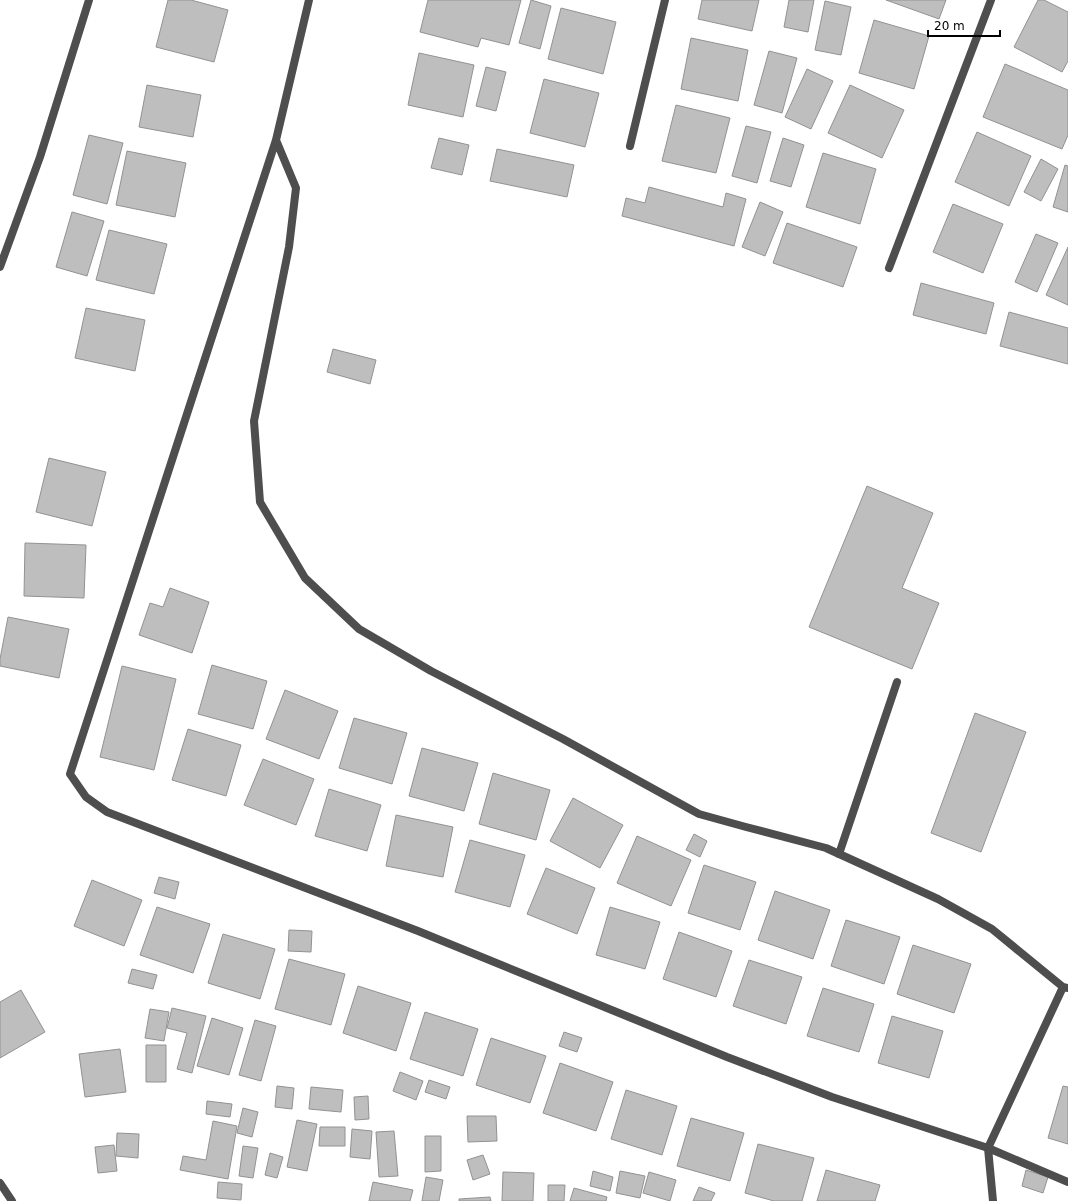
<svg xmlns="http://www.w3.org/2000/svg" width="1068" height="1201" font-family="'DejaVu Sans',sans-serif">
	<rect width="100%" height="100%" fill="#fff"/>
	<path fill="#bebebe" stroke="#929292" d="M168,0h23l37,10 -14,52 -58,-15z
		M428,0h93l-12,45 -28,-7 -3,9 -58,-15z
		M531,0l20,6 -11,43 -21,-6z
		M702,0h57l-7,31 -54,-12z
		M789,0h25l-6,32 -24,-5z
		M886,0h60l-7,19z
		M1038,0h6l24,12v49l-6,11 -48,-25z
		M825,1l26,6 -10,48 -26,-5z
		M561,8l55,14 -13,52 -55,-15z
		M874,20l55,16 -15,53 -55,-16z
		M691,38l57,12 -10,51 -57,-12z
		M769,51l28,7 -15,55 -28,-8z
		M419,53l55,12 -11,52 -55,-12z
		M1005,64l63,26v45l-6,14 -79,-32z
		M486,67l20,5 -10,39 -20,-5z
		M807,69l26,12 -22,48 -26,-12z
		M544,79l55,14 -14,54 -55,-14z
		M147,85l54,10 -8,42 -54,-10z
		M850,85l54,25 -22,48 -54,-25z
		M676,105l54,13 -14,55 -54,-12z
		M746,126l25,6 -14,51 -25,-7z
		M977,132l54,24 -22,50 -54,-24z
		M89,135l34,8 -16,61 -34,-9z
		M439,138l30,7 -7,30 -31,-7z
		M783,138l21,7 -13,42 -21,-6z
		M497,149l77,16 -7,32 -77,-16z
		M127,151l59,12 -11,54 -59,-12z
		M823,153l53,16 -16,55 -54,-17z
		M1041,159l17,10 -17,32 -17,-9z
		M1065,165l3,1v46l-15,-5z
		M649,187l74,20 3,-14 20,6 -12,47 -112,-30 4,-18 19,5z
		M760,202l23,10 -18,44 -23,-9z
		M953,204l50,20 -20,49 -50,-21z
		M72,212l32,9 -17,55 -31,-9z
		M787,223l70,24 -14,40 -70,-24z
		M109,230l58,14 -13,50 -58,-14z
		M1036,234l22,9 -21,49 -22,-10z
		M1068,247v58l-22,-10z
		M921,283l73,20 -8,31 -73,-19z
		M86,308l59,12 -10,51 -60,-13z
		M1009,312l59,16v36l-68,-18z
		M333,349l43,11 -6,24 -43,-12z
		M49,458l57,14 -14,54 -56,-14z
		M867,486l66,27 -31,75 37,15 -27,66 -103,-42z
		M25,543l61,2 -2,53 -60,-2z
		M170,588l39,14 -17,51 -53,-18 11,-32 13,4z
		M8,617l61,12 -10,49 -59,-12v-7z
		M212,665l55,16 -14,48 -55,-15z
		M122,666l54,13 -22,91 -54,-13z
		M285,690l53,21 -19,48 -53,-20z
		M975,713l51,19 -45,120 -50,-19z
		M354,718l53,15 -15,51 -53,-16z
		M188,729l53,16 -15,51 -54,-16z
		M422,748l56,15 -14,48 -55,-15z
		M263,759l51,20 -18,46 -52,-20z
		M493,773l57,17 -14,50 -57,-16z
		M329,789l52,16 -14,46 -52,-15z
		M573,798l50,27 -23,43 -50,-27z
		M396,815l57,12 -10,50 -57,-11z
		M694,834l13,7 -7,16 -14,-7z
		M637,836l54,24 -20,46 -54,-23z
		M470,840l55,15 -15,52 -55,-15z
		M704,865l52,17 -16,48 -52,-17z
		M546,868l49,20 -18,46 -50,-20z
		M159,877l20,5 -4,17 -21,-6z
		M92,880l50,20 -18,46 -50,-20z
		M775,891l55,19 -17,49 -55,-19z
		M157,907l53,17 -17,49 -53,-18z
		M610,907l50,15 -15,47 -49,-14z
		M846,920l54,17 -16,47 -53,-18z
		M289,930l23,1 -1,21 -23,-1z
		M679,932l53,19 -16,46 -53,-18z
		M223,934l52,15 -15,50 -52,-16z
		M913,945l58,19 -17,49 -57,-19z
		M289,959l56,15 -14,51 -56,-16z
		M749,960l53,17 -16,47 -53,-18z
		M132,969l25,6 -4,14 -25,-6z
		M358,986l53,17 -15,48 -53,-18z
		M823,988l51,16 -15,48 -52,-16z
		M21,990l24,42 -45,26v-56z
		M172,1008l34,8 -14,57 -15,-4 10,-36 -20,-5z
		M150,1009l19,3 -5,29 -19,-3z
		M425,1012l53,17 -15,47 -53,-17z
		M892,1016l51,15 -14,47 -51,-15z
		M212,1018l31,10 -14,47 -32,-9z
		M255,1020l21,6 -15,55 -22,-6z
		M564,1032l18,6 -5,14 -18,-6z
		M491,1038l55,18 -16,47 -54,-18z
		M146,1045h20v37h-20z
		M120,1049l6,43 -41,5 -6,-43z
		M560,1063l53,19 -17,49 -53,-18z
		M400,1072l23,9 -7,19 -23,-9z
		M429,1080l21,7 -4,12 -21,-7z
		M277,1086l17,2 -2,21 -17,-2z
		M1063,1086l5,1v57l-20,-6z
		M311,1087l32,3 -2,22 -32,-3z
		M626,1090l51,16 -15,49 -51,-16z
		M368,1096l1,23 -14,1 -1,-23z
		M207,1101l25,3 -2,13 -24,-3z
		M243,1108l15,4 -6,25 -15,-4z
		M467,1116h29l1,25 -29,1z
		M691,1118l53,15 -14,48 -53,-15z
		M297,1120l20,4 -10,47 -20,-4z
		M213,1121l24,5 -9,53 -48,-9 3,-14 23,4z
		M320,1127h25v19h-26z
		M352,1129l20,2 -2,28 -20,-2z
		M394,1131l4,45 -19,1 -3,-45z
		M117,1133l22,1 -1,24 -22,-2z
		M425,1136h16v35l-16,1z
		M758,1144l56,14 -12,43h-28l-29,-8z
		M114,1145l3,26 -19,2 -3,-26z
		M243,1146l15,2 -5,30 -14,-2z
		M270,1153l13,4 -6,21 -12,-3z
		M483,1155l7,19 -17,6 -6,-20z
		M826,1170l54,15 -5,16h-58z
		M1026,1170l22,7 -5,16 -21,-7z
		M593,1171l20,6 -3,14 -20,-5z
		M620,1171l25,5 -5,22 -24,-5z
		M503,1172l31,1 -1,28h-31z
		M649,1172l27,8 -6,21 -27,-8z
		M426,1177l17,3 -4,21h-17z
		M218,1182l24,2 -1,16 -24,-2z
		M373,1182l40,8 -3,11h-41z
		M548,1185h17l-1,16h-16z
		M699,1187l16,6 -4,8h-18z
		M574,1188l33,9 -1,4h-36z
		M490,1197l1,4h-32v-2z"/>
	<g fill="none" stroke-linecap="round" stroke-linejoin="round">
		<path stroke="#4e4e4e" stroke-width="8" d="M839,854l58,-172"/>
		<path stroke="#4e4e4e" stroke-width="8" d="M309,0l-33,140 -206,634 16,23 21,15 311,119 309,126 105,40 156,51 80,34
			M276,140l20,48 -7,59 -35,174 6,81 45,76 54,51 72,42 132,68 136,75 47,13 80,21 112,51 54,30 71,58 5,1
			M630,146l35,-146
			M0,267l40,-110 49,-157
			M889,268l102,-268
			M0,1183l12,18
			M993,1201l-5,-53 75,-161"/>
	</g>
	<path d="M928 30v6h72v-6" fill="none" stroke="#000000" stroke-width="2"/>
	<text x="934" y="30" font-size="12" fill="#000000" stroke="#ffffff" stroke-width="3" paint-order="stroke">20 m</text>
</svg>
